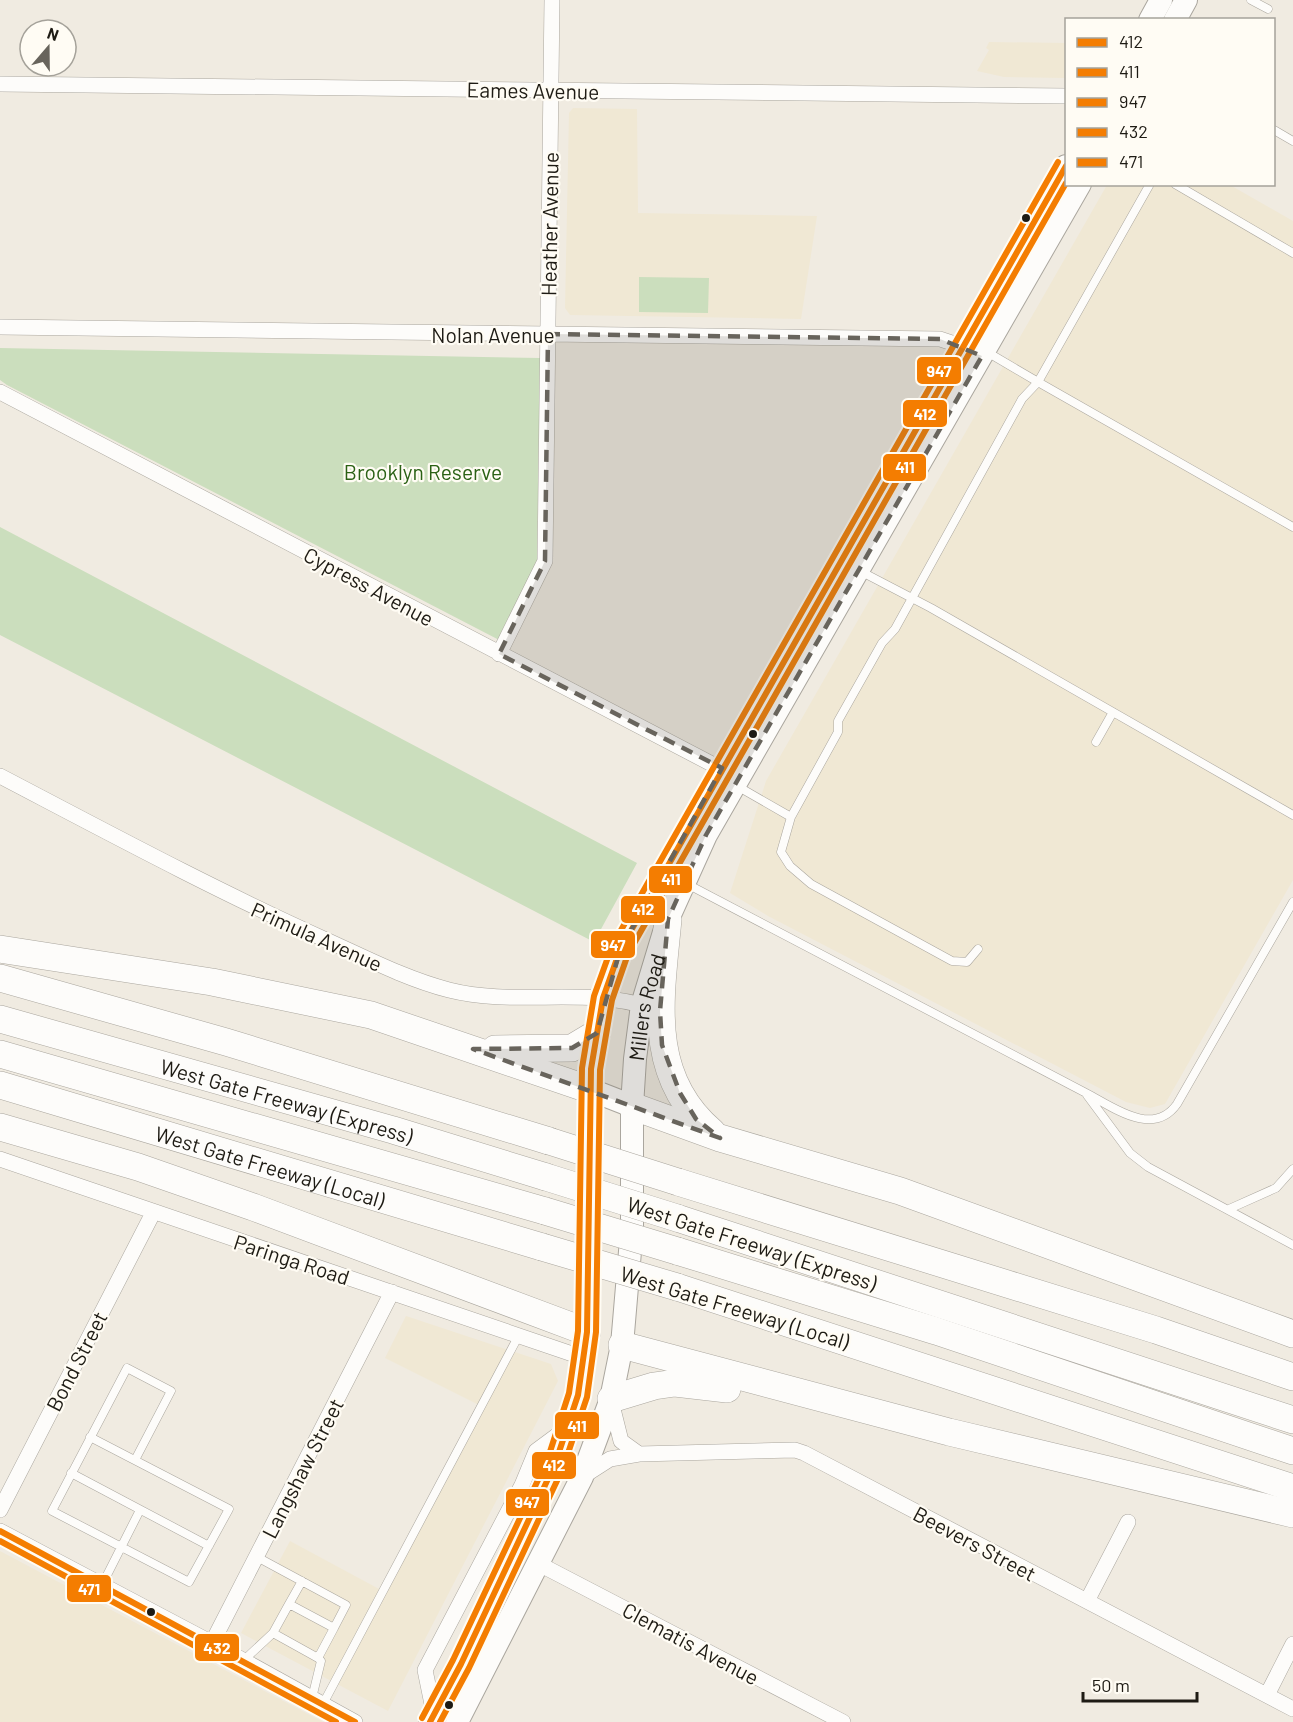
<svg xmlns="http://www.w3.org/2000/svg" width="1293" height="1722" font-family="Barlow,sans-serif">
	<rect width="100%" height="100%" fill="#f0ebe1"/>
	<path fill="#f0e8d4" d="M989,42l77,1v35l-62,-1 -27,-6 12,-21 -3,-2z
		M573,108l64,1 1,104 179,3 -16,103 -231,-4 -5,-7 4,-195z
		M1107,185h123l63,36v659l-128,224 -15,4 -24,-6 -358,-186 -38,-23 36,-112z
		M406,1316l145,48 7,17 -170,330 -147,-78 49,-92 91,49 98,-185 -94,-47z
		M0,1551l270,143 53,28h-323z"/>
	<path fill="#cbdebd" d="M639,277l70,1 -1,35 -69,-1z
		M0,348l540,10 -3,204 -34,80 -496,-257 -7,-5z
		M0,527l637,336 -43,79 -594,-307z"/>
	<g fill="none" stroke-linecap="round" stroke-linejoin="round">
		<defs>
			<path id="service" d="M1251,0l17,9
				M1274,130l19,11
				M1175,184l118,69
				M987,352l51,30 112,-198
				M860,571l71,37 362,207
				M1096,742l17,-30
				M737,786l54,31
				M687,884l399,209c27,14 67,45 91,11l116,-202
				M978,949l-11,13 -15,-1 -141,-77 -21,-18 -9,-14 10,-35 47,-85v-11l44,-78 13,-14 127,-230 16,-17 255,145
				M1087,1095l43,58 18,14 145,78
				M1229,1209l47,-21 17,-19
				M90,1437l139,72 -40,73 -137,-71 75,-143 44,23 -36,69
				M71,1473l138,73
				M257,1557l89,48 -12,23 -45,-24 13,-23
				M102,1585l38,-75
				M273,1633l16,-29
				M318,1658l16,-30
				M244,1660l29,-27 45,25 3,3 -9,37
				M323,1704l196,-369"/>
			<path id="minor" d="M0,84l1066,12
				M0,327l940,12 30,10
				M0,392l731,382
				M499,654l46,-93 7,-561
				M0,776c107,56 213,113 324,163 40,18 82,40 125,51 67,17 137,-4 202,18
				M0,1159l584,199
				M611,1401l10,40 18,13
				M582,1477l28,-18 29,-5 156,-4 9,3 489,256
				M0,1510l153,-297
				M0,1531l212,112 143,79
				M539,1564l304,158
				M1087,1601l41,-79
				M212,1643l180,-351
				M1267,1695l26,-51
				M434,1714l-9,-44 97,-185 14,-34 31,-23"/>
			<g id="primary">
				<path d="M1150,20l11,-20"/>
				<path d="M1175,20l11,-20"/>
				<path d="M591,1090l41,16"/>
				<path d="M430,1722l31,-58 94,-200 23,-69 9,-63 4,-263 12,-71 17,-48 446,-784"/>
				<path id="s1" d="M457,1722l125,-245 29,-78 11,-54 10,-117v-122l3,-47 7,-54 26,-86 38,-84 374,-651"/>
			</g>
			<g id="motorway">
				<path d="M668,919c-7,78 -23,156 44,213"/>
				<path d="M0,949l212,33 159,33 220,75"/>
				<path d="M0,978l226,64 323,99"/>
				<path id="s2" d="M0,1019l393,111 153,47"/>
				<path d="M495,1049l77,-1 25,-15"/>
				<path d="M0,1054l545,157"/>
				<path id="s3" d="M0,1085l542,162"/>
				<path d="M632,1106l88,32 180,53 393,143"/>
				<path d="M0,1127l138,40 115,40 334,125"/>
				<path d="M678,1182l478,148 137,47"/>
				<path d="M677,1218l616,202"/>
				<path d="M677,1251l259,80 357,120"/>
				<path d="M677,1287l616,201"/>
				<path d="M622,1345l327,87 344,82"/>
				<path d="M611,1399l43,-13 21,-3 52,6"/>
			</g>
		</defs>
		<use href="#service" stroke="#aaa69e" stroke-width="9"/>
		<use href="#minor" stroke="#aaa69e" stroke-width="16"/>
		<use href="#primary" stroke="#aaa69e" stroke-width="24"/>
		<use href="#motorway" stroke="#aaa69e" stroke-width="28"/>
		<use href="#service" stroke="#fdfcfa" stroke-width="8"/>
		<use href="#minor" stroke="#fdfcfa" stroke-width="15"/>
		<use href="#primary" stroke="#fdfcfa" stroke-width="22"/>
		<use href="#motorway" stroke="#fdfcfa" stroke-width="27"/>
		<defs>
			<path id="motorway-bridge" d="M549,1141l129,41
				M546,1177l131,41
				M545,1211l132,40
				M542,1247l135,40"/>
		</defs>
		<use href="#motorway-bridge" stroke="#aaa69e" stroke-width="28" stroke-linecap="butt"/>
		<use href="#motorway-bridge" stroke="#fdfcfa" stroke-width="27"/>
		<defs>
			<path id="bus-1" d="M430,1722l31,-58 94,-200 23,-69 9,-63 4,-263 12,-71 17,-48 446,-784"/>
			<path id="bus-2" d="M440,1722l29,-54 94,-200 24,-71 9,-65 4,-262 12,-70 16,-46 438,-771"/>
			<path id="bus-3" d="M422,1718l31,-58 94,-199 22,-68 9,-62 4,-263 12,-72 18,-50 446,-784"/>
			<path id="bus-4" d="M0,1531l355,191"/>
			<path id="bus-5" d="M0,1541l336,181"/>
		</defs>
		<use href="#bus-1" stroke="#fffcf4" stroke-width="10"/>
		<use href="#bus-2" stroke="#fffcf4" stroke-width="10"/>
		<use href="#bus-3" stroke="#fffcf4" stroke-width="10"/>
		<use href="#bus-4" stroke="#fffcf4" stroke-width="10"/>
		<use href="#bus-5" stroke="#fffcf4" stroke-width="10"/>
		<use href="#bus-1" stroke="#f47d01" stroke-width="6"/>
		<use href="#bus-2" stroke="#f47d01" stroke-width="6"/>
		<use href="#bus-3" stroke="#f47d01" stroke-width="6"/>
		<use href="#bus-4" stroke="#f47d01" stroke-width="6"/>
		<use href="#bus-5" stroke="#f47d01" stroke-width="6"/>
	</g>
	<path fill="#68645c" fill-opacity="0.2" stroke="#68645c" stroke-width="4.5" stroke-dasharray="12 8" stroke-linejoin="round" d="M548,334l392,5 42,17 -276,479 -38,84 -8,92 2,34 18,48 16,26 24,19 -247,-89 99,-1 25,-15 23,-83 102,-182 -223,-114 46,-93z"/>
	<g fill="#1e1b14" stroke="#fffcf4" stroke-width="2">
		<circle cx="1026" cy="218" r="5"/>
		<circle cx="753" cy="734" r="5"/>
		<circle cx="151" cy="1612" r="5"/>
		<circle cx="449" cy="1705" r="5"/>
	</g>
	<g text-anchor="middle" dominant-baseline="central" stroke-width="4.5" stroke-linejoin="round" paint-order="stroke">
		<g font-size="21" fill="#1e1b14" stroke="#fffcf4">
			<text transform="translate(533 90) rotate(1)">Eames Avenue</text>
			<text transform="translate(549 224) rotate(-89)">Heather Avenue</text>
			<text x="493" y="334">Nolan Avenue</text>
			<text transform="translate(369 586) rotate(28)">Cypress Avenue</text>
			<text transform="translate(317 936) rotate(24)">Primula Avenue</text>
			<text stroke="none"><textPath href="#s1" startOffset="753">Millers Road</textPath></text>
			<text stroke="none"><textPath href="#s2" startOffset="298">West Gate Freeway (Express)</textPath></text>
			<text stroke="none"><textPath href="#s3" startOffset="282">West Gate Freeway (Local)</textPath></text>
			<text transform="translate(752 1243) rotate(18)">West Gate Freeway (Express)</text>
			<text transform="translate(292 1259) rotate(18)">Paringa Road</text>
			<text transform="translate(735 1307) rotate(17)">West Gate Freeway (Local)</text>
			<text transform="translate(76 1361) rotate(-63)">Bond Street</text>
			<text transform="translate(302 1468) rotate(-63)">Langshaw Street</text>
			<text transform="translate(975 1543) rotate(28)">Beevers Street</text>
			<text transform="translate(691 1643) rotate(28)">Clematis Avenue</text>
		</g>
		<g font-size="21" fill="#2a6114" stroke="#fffcf4">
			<text x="423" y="471">Brooklyn Reserve</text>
		</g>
	</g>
	<g stroke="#fffcf4" stroke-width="2">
		<rect x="916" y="356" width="46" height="29" rx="6" fill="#f47d01"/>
		<rect x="902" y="399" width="46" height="29" rx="6" fill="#f47d01"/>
		<rect x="882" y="453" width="45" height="29" rx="6" fill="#f47d01"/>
		<rect x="648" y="865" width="45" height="29" rx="6" fill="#f47d01"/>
		<rect x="620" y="895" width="46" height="29" rx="6" fill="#f47d01"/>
		<rect x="590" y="930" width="46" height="29" rx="6" fill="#f47d01"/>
		<rect x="554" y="1411" width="46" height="29" rx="6" fill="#f47d01"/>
		<rect x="531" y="1451" width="46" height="29" rx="6" fill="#f47d01"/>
		<rect x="505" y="1488" width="45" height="29" rx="6" fill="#f47d01"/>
		<rect x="66" y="1574" width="46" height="29" rx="6" fill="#f47d01"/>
		<rect x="194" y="1633" width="46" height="29" rx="6" fill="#f47d01"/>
	</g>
	<g font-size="16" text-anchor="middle" font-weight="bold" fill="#fff">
		<text x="939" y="377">947</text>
		<text x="925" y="420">412</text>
		<text x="905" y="473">411</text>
		<text x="671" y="885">411</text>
		<text x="643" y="915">412</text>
		<text x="613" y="951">947</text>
		<text x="577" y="1432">411</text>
		<text x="554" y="1471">412</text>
		<text x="527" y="1508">947</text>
		<text x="89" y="1595">471</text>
		<text x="217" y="1654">432</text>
	</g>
	<rect x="1065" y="18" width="210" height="168" fill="#fffcf4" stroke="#a5a29a" stroke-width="1.5"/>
	<rect x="1077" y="38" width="30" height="9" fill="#f47d01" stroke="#a5a29a" stroke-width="1.5"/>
	<text x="1119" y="48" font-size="18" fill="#1e1b14">412</text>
	<rect x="1077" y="68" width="30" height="9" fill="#f47d01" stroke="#a5a29a" stroke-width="1.5"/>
	<text x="1119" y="78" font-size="18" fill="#1e1b14">411</text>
	<rect x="1077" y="98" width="30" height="9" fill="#f47d01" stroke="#a5a29a" stroke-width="1.5"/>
	<text x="1119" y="108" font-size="18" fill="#1e1b14">947</text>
	<rect x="1077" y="128" width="30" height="9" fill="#f47d01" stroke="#a5a29a" stroke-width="1.5"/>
	<text x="1119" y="138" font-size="18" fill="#1e1b14">432</text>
	<rect x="1077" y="158" width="30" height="9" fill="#f47d01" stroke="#a5a29a" stroke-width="1.5"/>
	<text x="1119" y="168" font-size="18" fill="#1e1b14">471</text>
	<g transform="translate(48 48) rotate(20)"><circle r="28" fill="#fffcf4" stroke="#a5a29a" stroke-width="1.5"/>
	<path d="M0-4.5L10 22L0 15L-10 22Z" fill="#68645c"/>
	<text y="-9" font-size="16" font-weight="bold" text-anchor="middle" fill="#1e1b14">N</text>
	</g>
	<path d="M1083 1692v9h114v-9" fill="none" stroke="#1e1b14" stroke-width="3"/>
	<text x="1092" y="1692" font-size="18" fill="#1e1b14" stroke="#fffcf4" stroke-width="4.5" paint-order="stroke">50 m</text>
</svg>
